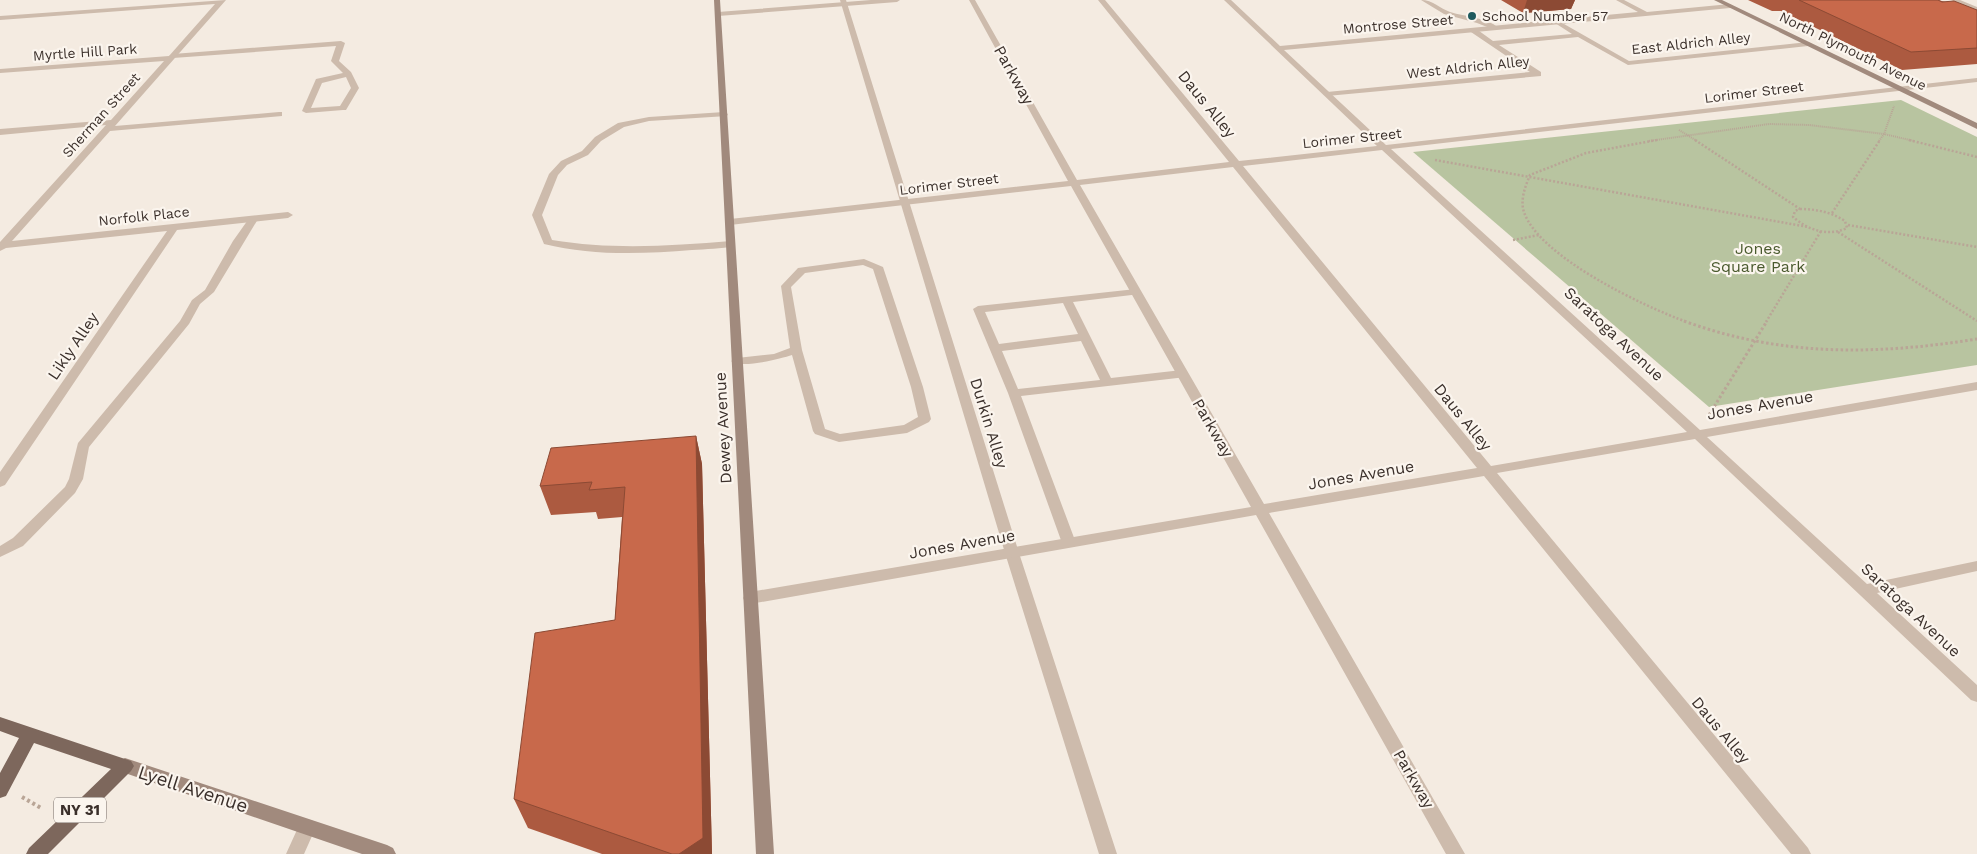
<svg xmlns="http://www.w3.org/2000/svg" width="1977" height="854" font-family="'Work Sans',sans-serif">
	<rect width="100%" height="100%" fill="#f4ebe1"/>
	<path fill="#b8c4a0" d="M1901,100l76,37v228l-268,42 -296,-255z"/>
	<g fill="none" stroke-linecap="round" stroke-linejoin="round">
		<path stroke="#b9a596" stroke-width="2" stroke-dasharray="1 1" stroke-linecap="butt" d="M1679,130l18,11
			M1649,141l120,-17 40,1 75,9 30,7
			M1879,141l5,-7 10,-28"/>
		<path stroke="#b9a596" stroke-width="2.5" stroke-dasharray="2 2" stroke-linecap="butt" d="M1657,140l-71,13 -56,22c-5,12 -10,25 -6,37 15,45 121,95 163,110
			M1695,140l105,69
			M1909,140l68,17
			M1435,160l373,67
			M1800,209c16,0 31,3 45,12l2,7c-19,9 -39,2 -54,-11l2,-6z
			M1832,213l48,-73
			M1848,225l129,22
			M1838,232l139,89
			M1513,240l26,-5
			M1766,322l55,-91"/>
		<path stroke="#b9a596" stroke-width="3" stroke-dasharray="2.5 2.5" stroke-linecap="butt" d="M1684,321c98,36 192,34 293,18
			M1709,415l58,-94"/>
		<path stroke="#b9a596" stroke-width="4" stroke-dasharray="3 3" stroke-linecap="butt" d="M22,797l19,11"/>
		<path fill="#cdbbac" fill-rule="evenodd" d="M840,0h6l173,553 98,301h-18l-94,-301z
			M1421,0c12,0 18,8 29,12 16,5 35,5 49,16l-4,2 -18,-7 -33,-9z
			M1557,20l72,41 179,-19 4,2 -4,2 -180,19 -50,-28 -79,8 42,27v4l-214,20 -4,-2 4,-2 203,-20 -62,-42 7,-2 18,13 79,-7 -17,-11 -1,-1z
			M341,41l4,2 -6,18 12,11 8,16 -13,22h-3l-37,3 -4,-2 14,-32 27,-6 -12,-12 5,-15 -163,12 -4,-2 4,-2zM346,77l5,11 -11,18 -29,2 11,-25z
			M724,112l4,2 -1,2 -78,5 -25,6 -23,14 -13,14 -21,10 -9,10 -16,40 10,25c60,10 119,6 179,1l4,1v4c-14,3 -29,3 -43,4 -49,4 -100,6 -148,-6l-12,-29 17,-41 12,-13 21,-10 13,-14 23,-14 31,-6z
			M253,216l5,3 -44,73 -14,12 -11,20 -100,123 -6,32 -8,14 -52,53 -23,11v-11l13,-8 52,-51 4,-8 9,-36 102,-122 12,-21 13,-10 28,-49 17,-24z
			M864,259l19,8 40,120 8,32 -2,3 -22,11 -68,9 -24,-8 -2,-3 -21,-76c-12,4 -52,14 -61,6l6,-3 37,-4 16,-6 -9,-62 17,-18zM863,265l10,4 38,118 7,30 -14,8 -64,9 -15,-5 -23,-79 -11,-63 14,-14z
			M1136,289l5,3 -1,2 -67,8 38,76 71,-8 4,1 2,3 -2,3 -165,19 55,147 -2,4h-10l-2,-4 -54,-150 -35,-84 5,-3zM1063,303l15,31 -79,10 -14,-32zM1081,341l19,39 -82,9 -16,-38z
			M307,819l6,2 3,6 -12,27h-18l15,-33z"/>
		<path fill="#cdbbac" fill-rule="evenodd" d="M226,0l-111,126 164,-14h3v4l-172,15 -98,110 276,-29 5,3 -5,3 -111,12 -172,255 -5,2v-15l167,-241 -161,17 -6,3v-9l106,-117 -106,10v-6l111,-9 53,-59 -164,12v-4l169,-13 46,-52 -215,16v-4z
			M871,0h29l-3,2 -179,14 -3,-2 3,-2z
			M969,0h6l102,180 152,-18 -131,-162h7l134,161 138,-15 -153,-146h7l49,46 358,-34 -22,-12h8l23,12 83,-8 3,2 -3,2 -446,42 102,95 591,-67v4l-586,67 309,281 277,-48v8l-270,47 160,147 110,-23v10l-100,22 100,92v17l-6,-2 -276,-261 -198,34 311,375 3,6h-20l-307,-378 -215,37 196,341h-19l-190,-339 -506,89 -5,-2 -2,-4 2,-4 5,-2 501,-85 -180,-321 -341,39 -5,-3 5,-3 338,-38zM1382,150l305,282 -196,34 -248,-300zM1233,167l244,301 -213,36 -184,-319z
			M1951,0h9l17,7v4z"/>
		<path fill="#a18a7d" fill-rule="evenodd" d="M714,0h6l54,854h-18z
			M1714,0h8l255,123v6z
			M125,758l262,87 6,3 3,6h-34l-243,-83 -3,-5 3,-5z"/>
		<path fill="#7d675c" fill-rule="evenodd" d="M0,717l131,44 3,5 -3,5 -83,83h-22l3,-6 82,-79 -77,-26 -28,53 -6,2v-25l19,-35 -19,-7z"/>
	</g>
	<path fill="#ac5a40" d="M1501,0h74l-4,9 -48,4z
		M1748,0h190l39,10v54l-75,6 -121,-59h-9z
		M696,436l6,28 10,390h-110l-74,-26 -14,-29 101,-179 7,-103 -24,2 -2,-7 -45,3 -11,-29z"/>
	<path fill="#8c4a34" d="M1527,0h48l-4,9 -48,4z
		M696,436l6,28 10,390h-33z"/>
	<path fill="#c8694b" stroke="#8c4a34" d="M1799,0h139l4,2 12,-1 23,9v38l-66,4z
		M696,436l7,402 -24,16h-7l-158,-55 21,-166 80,-13 10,-133 -36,3 3,-8 -52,4 11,-38z"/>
	<circle fill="#1f5a5e" stroke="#fbf5ee" stroke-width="2" cx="1472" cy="16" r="5"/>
	<g text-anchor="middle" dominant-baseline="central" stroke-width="4.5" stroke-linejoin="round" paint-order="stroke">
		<g font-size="14" fill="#3b302b" stroke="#fbf5ee" text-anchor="start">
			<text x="1482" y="16">School Number 57</text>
		</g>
		<g font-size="14" fill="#3b302b" stroke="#fbf5ee">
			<text transform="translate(1398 24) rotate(-5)">Montrose Street</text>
			<text transform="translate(1691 43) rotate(-6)">East Aldrich Alley</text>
			<text transform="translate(1853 51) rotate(26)">North Plymouth Avenue</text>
			<text transform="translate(85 52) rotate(-4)">Myrtle Hill Park</text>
			<text transform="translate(1468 67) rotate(-6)">West Aldrich Alley</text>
			<text transform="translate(1754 92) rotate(-7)">Lorimer Street</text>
			<text transform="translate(101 115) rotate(-48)">Sherman Street</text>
			<text transform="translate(1352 138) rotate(-6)">Lorimer Street</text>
			<text transform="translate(949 184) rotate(-7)">Lorimer Street</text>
			<text transform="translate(144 216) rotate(-6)">Norfolk Place</text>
		</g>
		<rect fill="#fbf5ee" stroke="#756b66" stroke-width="1" x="54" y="797.5" width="52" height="25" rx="4"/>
		<g font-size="15" font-weight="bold" fill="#3b302b">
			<text x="80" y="810">NY 31</text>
		</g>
		<g font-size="16" fill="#3b302b" stroke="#fbf5ee">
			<text transform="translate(1014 75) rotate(61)">Parkway</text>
			<text transform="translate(1207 104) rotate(51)">Daus Alley</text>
			<text transform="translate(1614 334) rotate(43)">Saratoga Avenue</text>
			<text transform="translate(73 346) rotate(-56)">Likly Alley</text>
			<text transform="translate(1760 405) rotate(-10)">Jones Avenue</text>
			<text transform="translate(1463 417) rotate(51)">Daus Alley</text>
			<text transform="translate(989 423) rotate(73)">Durkin Alley</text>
			<text transform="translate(723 428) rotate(-93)">Dewey Avenue</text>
			<text transform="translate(1213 428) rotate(60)">Parkway</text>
			<text transform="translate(1361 475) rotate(-10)">Jones Avenue</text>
			<text transform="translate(962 544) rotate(-10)">Jones Avenue</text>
			<text transform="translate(1911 610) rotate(43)">Saratoga Avenue</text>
			<text transform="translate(1721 730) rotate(50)">Daus Alley</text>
			<text transform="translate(1414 779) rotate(60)">Parkway</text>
		</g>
		<g font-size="16" fill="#4a5a2e" stroke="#fbf5ee">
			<text x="1758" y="248">Jones<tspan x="1758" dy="18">Square Park</tspan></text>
		</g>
		<g font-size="19" fill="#3b302b" stroke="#fbf5ee">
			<text transform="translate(193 789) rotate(18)">Lyell Avenue</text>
		</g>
	</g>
</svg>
